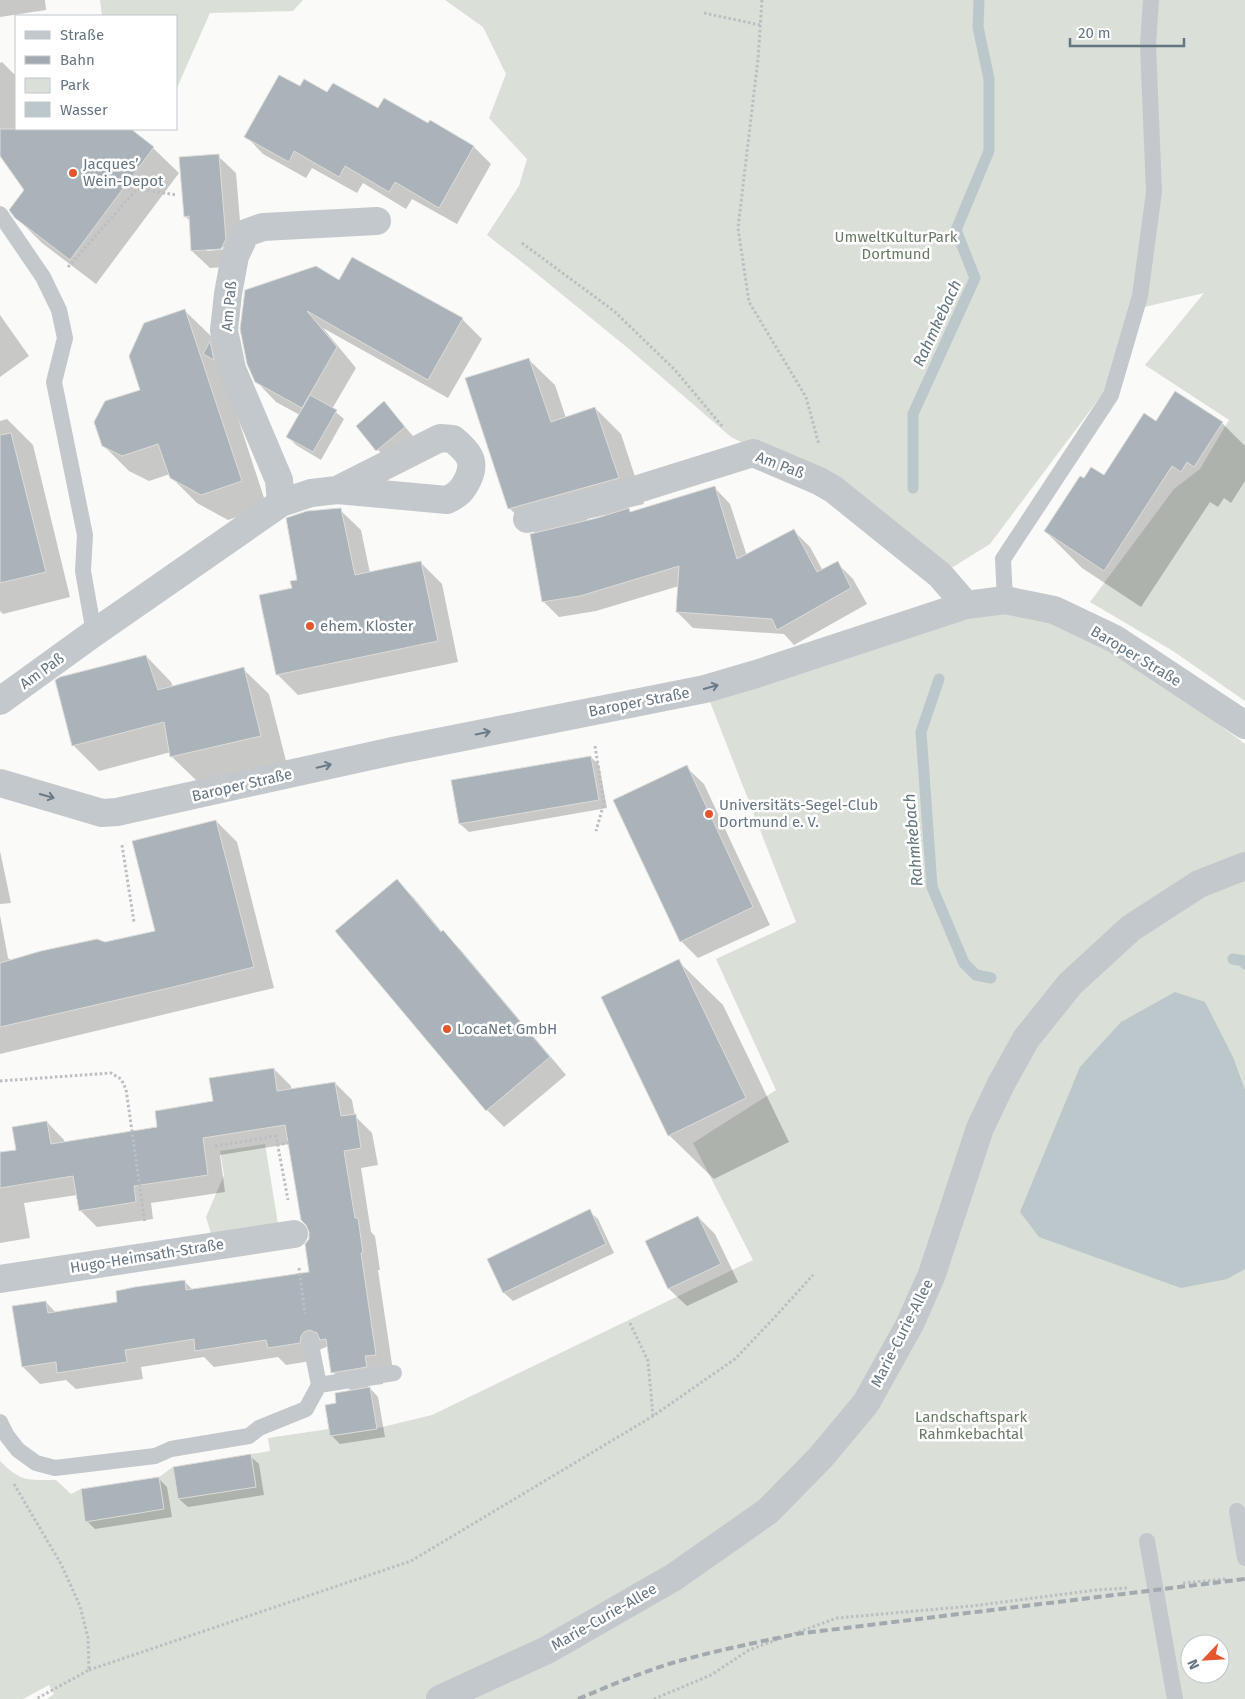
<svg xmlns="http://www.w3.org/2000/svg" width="1245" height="1699" font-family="'Fira Sans',sans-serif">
	<rect width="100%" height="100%" fill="#fafaf8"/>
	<path fill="#dadfd7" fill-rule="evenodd" d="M100,0h203l-10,11 -83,2 -34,77v-74h-74z
		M445,0h800v701l-72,-50 -83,-49 84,-113 26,-20 29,-49 -84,-55 59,-72 -68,16 -32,83 -114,152 -50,31 -121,-94 -88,-44 -102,-88 -97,-79 -45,-35 32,-49 8,-27 -38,-41 17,-44 -23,-47z
		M1005,600l141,70 99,74v955h-1198l7,-5 -5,-9 -26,14h-23v-238c21,21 27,19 56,19l15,14 10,-5 78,-12 14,-10 97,-16 -2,-13 61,-9 2,7c35,-4 68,-13 101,-21l321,-155 -60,-117 83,-53 -60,-131 80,-37 -91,-233zM1190,1644h30v30h-30z
		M265,1144l14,86 -66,10 -7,-23 18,-42 -4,-24z"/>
	<path fill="#bbc7cb" d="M1175,992l30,10 28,55 12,33v179l-18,10 -46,9 -142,-51 -19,-25 60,-145 41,-45z"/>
	<path fill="#0003" fill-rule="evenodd" d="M0,0h45l1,10 -46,7z
		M2,62l14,14v53h38l8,12 10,-12h57l24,19 26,25 -83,111 -54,-41 -26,-26 9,-27 -25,-36v-91z
		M300,88l28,6 101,31 1,-3 44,25 17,17 -34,60 -45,-25 -6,10 -43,-26 -6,10 -45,-25 -6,10 -43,-24 -17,-18z
		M218,156l18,17 7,84 -5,9 -28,2 -18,-17 -2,-30 -5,-5zM227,247v2l-20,2v-2z
		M340,282l122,37 20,20 -34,59 -125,-70 33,40 -24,41 12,10 -23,41 -25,-15 -8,-8 12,-22 -24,-13 -20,-21 -15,-52z
		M185,311l26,25 56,171 -39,13 -31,-17 -26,-26 -1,-3 -21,7 -20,-10 -26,-26 38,-54z
		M0,315l29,41 -29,21z
		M529,360l26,25 11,33 29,-10 26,26 23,70 -17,4 5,5 82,-26 16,17 17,52 47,-25 16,16 13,24 14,-8 16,16 14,25 -73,41 -10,-11 -91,-6 -16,-16 2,-26 -83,25 -37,6 -16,-16 -7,-67 -27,-26zM605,515l1,2 -18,5 -1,-3z
		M1176,393l46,30 23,23v35l-14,22 -7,-5 -6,9 -8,-5 -69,105 -59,-39 -37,-37 39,-51 20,-4 52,-53z
		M392,412l21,24 -27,23 -29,-33z
		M7,419l26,26 37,152 -67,17 -3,-3v-190z
		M340,510l21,20 9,43 51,-10 21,21 16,78 -160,33 -21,-21 17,-85z
		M146,656l25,26 2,5 70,-18 26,25 17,67 -89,20 -26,-25v-4l-72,19 -26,-26z
		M591,757l8,8 8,43 -138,24 -9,-8z
		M686,767l18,17 66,141 -72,33 -17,-17z
		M216,821l21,21 37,146 -274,66v-139l8,43 4,3 93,-17 52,-12z
		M0,851l11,52 -11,1z
		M396,881l18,17 28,34 18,17 106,126 -62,52 -17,-17z
		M678,961l45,44 66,137 -75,37 -45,-44z
		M274,1069l17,17v4l44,-7 17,17 3,16 17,17 6,32 -17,3 10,64 4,4 5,34h-2l15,101 -11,2 1,11 -15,2 10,11 7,40 -45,7 -9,-9 7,-31 13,-13 -18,-19 -4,-25h-3l-5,2 -4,5v6l-31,5 -8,-8 -64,10 -10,-10 -63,10 2,12 -67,10 -10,-9 -26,4 -17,-17 23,-65 10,11 63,-9 65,-23 10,10 116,-18 1,-42 -22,-87 -69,11 5,37 -74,11 2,16 -56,8 -17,-17 -3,-15 -53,8 6,35 -30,5v-89l17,-3 30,-29 17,18v3l95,-15 55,-26z
		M589,1211l9,8 16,34 -101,48 -9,-8 -15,-34z
		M698,1217l17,17 23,48 -51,24 -18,-17 -22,-47z
		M250,1456l9,8 5,31 -76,12 -9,-8z
		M158,1478l9,9 5,30 -77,12 -8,-8z"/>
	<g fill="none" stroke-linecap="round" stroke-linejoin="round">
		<path stroke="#bbc7cb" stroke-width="11" d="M913,488v-74l62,-136 -19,-48 33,-79v-72l-11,-52 1,-27
			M939,679l-18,53 11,155 32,76 12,12 15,3
			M1233,959l11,2 1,3"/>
	</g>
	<path fill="#aab3b9" stroke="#dcdcda" d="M279,75l21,11 4,-7 23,13 6,-9 45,25 6,-10 44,25 2,-3 44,26 -35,62 -44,-26 -6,10 -44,-26 -6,11 -45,-26 -5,11 -45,-25z
		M0,129h131l23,18 -84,113 -55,-42 -6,-8 15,-20 -24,-34z
		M219,154l7,85 -5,10 -30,2 -2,-35 -5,1 -5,-60z
		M352,257l111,61 -35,62 -121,-69 30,36 -35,61 -47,-26 -8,-18 -7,-35 5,-39 71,-24 23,14z
		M185,309l57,172 -41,14 -31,-17 -12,-34 -36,12 -20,-10 -8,-24 11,-21 35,-11 -11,-34 15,-33z
		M210,341l4,19 -11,-6z
		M529,358l22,64 44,-15 24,71 -111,31 -43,-131z
		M1175,391l48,31 -29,45 -7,-5 -6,10 -9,-6 -68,105 -60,-40 36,-55 4,2 7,-11 13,8 40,-62 12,8z
		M310,395l27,15 -24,42 -27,-15z
		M384,401l21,26 -29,24 -20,-25z
		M11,433l35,139 -46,11v-148z
		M715,486l22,73 57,-30 23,43 21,-11 13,27 -74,42 -5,-11 -96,-7 3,-46 -99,30 -38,6 -12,-68 67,-16 32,-10 1,4z
		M341,508l14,67 66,-14 17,80 -162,34 -17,-80 33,-7 -2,-7 7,-1 -11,-62 21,-7z
		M146,655l12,35 86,-23 17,69 -91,21 -6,-35 -92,24 -17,-66 5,-3z
		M591,756l8,44 -140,24 -8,-44z
		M687,765l66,142 -73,35 -67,-142z
		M216,820l38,147 -85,21 -169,39v-64l41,-12 56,-12 8,3 50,-11 -23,-90z
		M397,879l44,53 2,-2 107,127 -64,54 -151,-180z
		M679,959l67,139 -78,38 -67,-139z
		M274,1068l3,23 58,-9 6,34 15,-2 5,34 -17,3 11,67h3l5,35h-2l15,102 -11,1 2,11 -36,6 -5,-34 -6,1 -3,-7 -8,-3 -5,2 -3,4 -1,7 -32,5 -2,-8 -71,11 -1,-12 -69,11 2,12 -38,6 -32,5 -1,-11 -34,5 -10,-61 34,-5 2,12 69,-11 -1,-11 19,-4 50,-7 1,10 123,-18 -4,-28 4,-5v-7l-3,-7 -5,-5 -16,-95 -82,13 5,37 -74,11 2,16 -57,9 -6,-35 -73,12v-36l16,-2 -4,-23 35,-6 4,23 106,-17 -2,-16 58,-10 -4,-23z
		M590,1209l16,35 -103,49 -16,-34z
		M698,1216l23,48 -53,25 -23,-48z
		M370,1387l7,42 -47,7 -5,-31 11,-2 -1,-10z
		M251,1454l5,33 -78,12 -5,-32z
		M159,1477l5,32 -79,13 -4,-33z"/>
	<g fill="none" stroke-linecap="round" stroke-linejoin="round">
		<path stroke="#bbbfc2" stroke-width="3" stroke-dasharray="2.5 2.5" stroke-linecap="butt" d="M762,0l-4,59 -20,169 11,74 57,95 13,48
			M704,13l56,12
			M522,243l92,68 61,59 47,56
			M68,267l69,-78 40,6
			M595,746l9,57 -8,28
			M122,845l12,77
			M0,1081l111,-8 10,6 5,10 19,134
			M277,1145l15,-3
			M215,1146l61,-10 12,64
			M299,1268l6,46
			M630,1323l18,38 5,55
			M14,1484l47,80 19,42 8,32 1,32 -53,29
			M1183,1583l43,-4
			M89,1670l322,-109 242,-145 82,-57 39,-41 39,-43
			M654,1699l57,-24 38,-25 88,-32 135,-12 124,-16 31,-2"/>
		<path stroke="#c3c8cc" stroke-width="16" d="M0,214l43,63 16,33 6,28 -11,44 31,153 -2,36 11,62
			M1005,600l-2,-41 108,-164 29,-99 14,-104 -6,-147 3,-45
			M319,1385l75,-12
			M0,1422l7,14 11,14 18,13 19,5 100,-12 16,-7 78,-13 10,-8 47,-19 13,-24 -9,-45
			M1237,1511l8,47
			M1147,1541l28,158"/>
		<path stroke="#c3c8cc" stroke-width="28" d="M281,503l-2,-23 -47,-111 -8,-39 4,-36 7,-38 11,-23 17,-6 114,-6
			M527,519l66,-16 160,-50 66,28 14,8 107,86 26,30
			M0,701l94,-68 187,-130 30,-10 26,-3 110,10c11,-5 16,-10 21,-21 9,-19 -1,-28 -15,-40l-13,-1 -103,52
			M0,783l102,30 15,-1 276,-61 312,-62 51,-15 210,-69 39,-5 49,10 61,29 130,86
			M0,1279l294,-45"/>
		<path stroke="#c3c8cc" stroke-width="28" d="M440,1699l107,-49 127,-73 94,-66 53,-54 45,-54 44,-79 22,-50 48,-146 21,-44 25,-45 44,-55 61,-56 68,-44 46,-18"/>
		<path stroke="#a2aab0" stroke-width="4" stroke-dasharray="8 4" stroke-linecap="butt" d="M578,1699c31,-13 62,-26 94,-36 41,-12 83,-20 124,-29l449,-55"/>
	</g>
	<defs><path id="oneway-shaft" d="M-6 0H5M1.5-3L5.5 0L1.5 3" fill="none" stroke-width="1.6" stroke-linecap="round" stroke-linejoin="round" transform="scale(1.25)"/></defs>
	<g stroke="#6a7a87">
		<use href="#oneway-shaft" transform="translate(711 687) rotate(-16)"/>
		<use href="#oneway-shaft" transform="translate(483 733) rotate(-11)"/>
		<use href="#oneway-shaft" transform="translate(324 766) rotate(-13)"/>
		<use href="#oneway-shaft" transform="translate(47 796) rotate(16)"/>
	</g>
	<g fill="#e4572e" stroke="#fff" stroke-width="2">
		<circle cx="73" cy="173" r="5"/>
		<circle cx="310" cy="626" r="5"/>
		<circle cx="709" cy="814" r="5"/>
		<circle cx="447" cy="1029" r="5"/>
	</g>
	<g text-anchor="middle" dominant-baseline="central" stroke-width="5" stroke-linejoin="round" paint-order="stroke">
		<g font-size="15" fill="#657683" stroke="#fff" text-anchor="start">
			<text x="83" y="164">Jacques’<tspan x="83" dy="17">Wein-Depot</tspan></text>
			<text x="320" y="626">ehem. Kloster</text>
			<text x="719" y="805">Universitäts-Segel-Club<tspan x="719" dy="17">Dortmund e. V.</tspan></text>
			<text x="457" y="1029">LocaNet GmbH</text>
		</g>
		<g font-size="15" fill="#687a64" stroke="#fff">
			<text x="896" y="237">UmweltKulturPark<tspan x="896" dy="17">Dortmund</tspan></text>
			<text x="971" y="1417">Landschaftspark<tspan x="971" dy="17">Rahmkebachtal</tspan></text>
		</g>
		<g font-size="15" fill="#657683" stroke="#fff">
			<text transform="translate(229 306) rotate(-85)">Am Paß</text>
			<text transform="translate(780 465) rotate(21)">Am Paß</text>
			<text transform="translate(1136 656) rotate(31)">Baroper Straße</text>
			<text transform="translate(42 671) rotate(-36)">Am Paß</text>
			<text transform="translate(639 702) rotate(-11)">Baroper Straße</text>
			<text transform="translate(242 785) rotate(-13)">Baroper Straße</text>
			<text transform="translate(147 1256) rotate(-9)">Hugo-Heimsath-Straße</text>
			<text transform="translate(902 1333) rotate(-63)">Marie-Curie-Allee</text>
			<text transform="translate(604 1617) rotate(-30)">Marie-Curie-Allee</text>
		</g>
		<g font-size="16" font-style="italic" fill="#60757c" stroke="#fff">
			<text transform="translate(937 323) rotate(-65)">Rahmkebach</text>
			<text transform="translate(913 840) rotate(-95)">Rahmkebach</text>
		</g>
	</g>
	<rect x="15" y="15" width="162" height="115" fill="#ffffff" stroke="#c1c8cd"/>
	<rect x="25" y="31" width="25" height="8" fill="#c3c8cc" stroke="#c1c8cd"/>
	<text x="60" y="40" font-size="15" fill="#657683">Straße</text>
	<rect x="25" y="56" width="25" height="8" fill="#a2aab0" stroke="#c1c8cd"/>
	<text x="60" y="65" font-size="15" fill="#657683">Bahn</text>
	<rect x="25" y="78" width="25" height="15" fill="#dadfd7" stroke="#c1c8cd"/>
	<text x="60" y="90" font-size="15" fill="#657683">Park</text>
	<rect x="25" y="102" width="25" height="15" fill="#bbc7cb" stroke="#c1c8cd"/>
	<text x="60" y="115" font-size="15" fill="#657683">Wasser</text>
	<g transform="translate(1205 1659) rotate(245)"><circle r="24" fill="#ffffff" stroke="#c1c8cd"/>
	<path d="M0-4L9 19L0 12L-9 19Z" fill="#e4572e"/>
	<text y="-8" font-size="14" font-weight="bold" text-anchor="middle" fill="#657683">N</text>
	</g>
	<path d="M1070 38v8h114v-8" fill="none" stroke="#657683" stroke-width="2.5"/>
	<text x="1078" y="38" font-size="15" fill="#657683" stroke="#ffffff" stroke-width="4" paint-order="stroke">20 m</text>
</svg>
